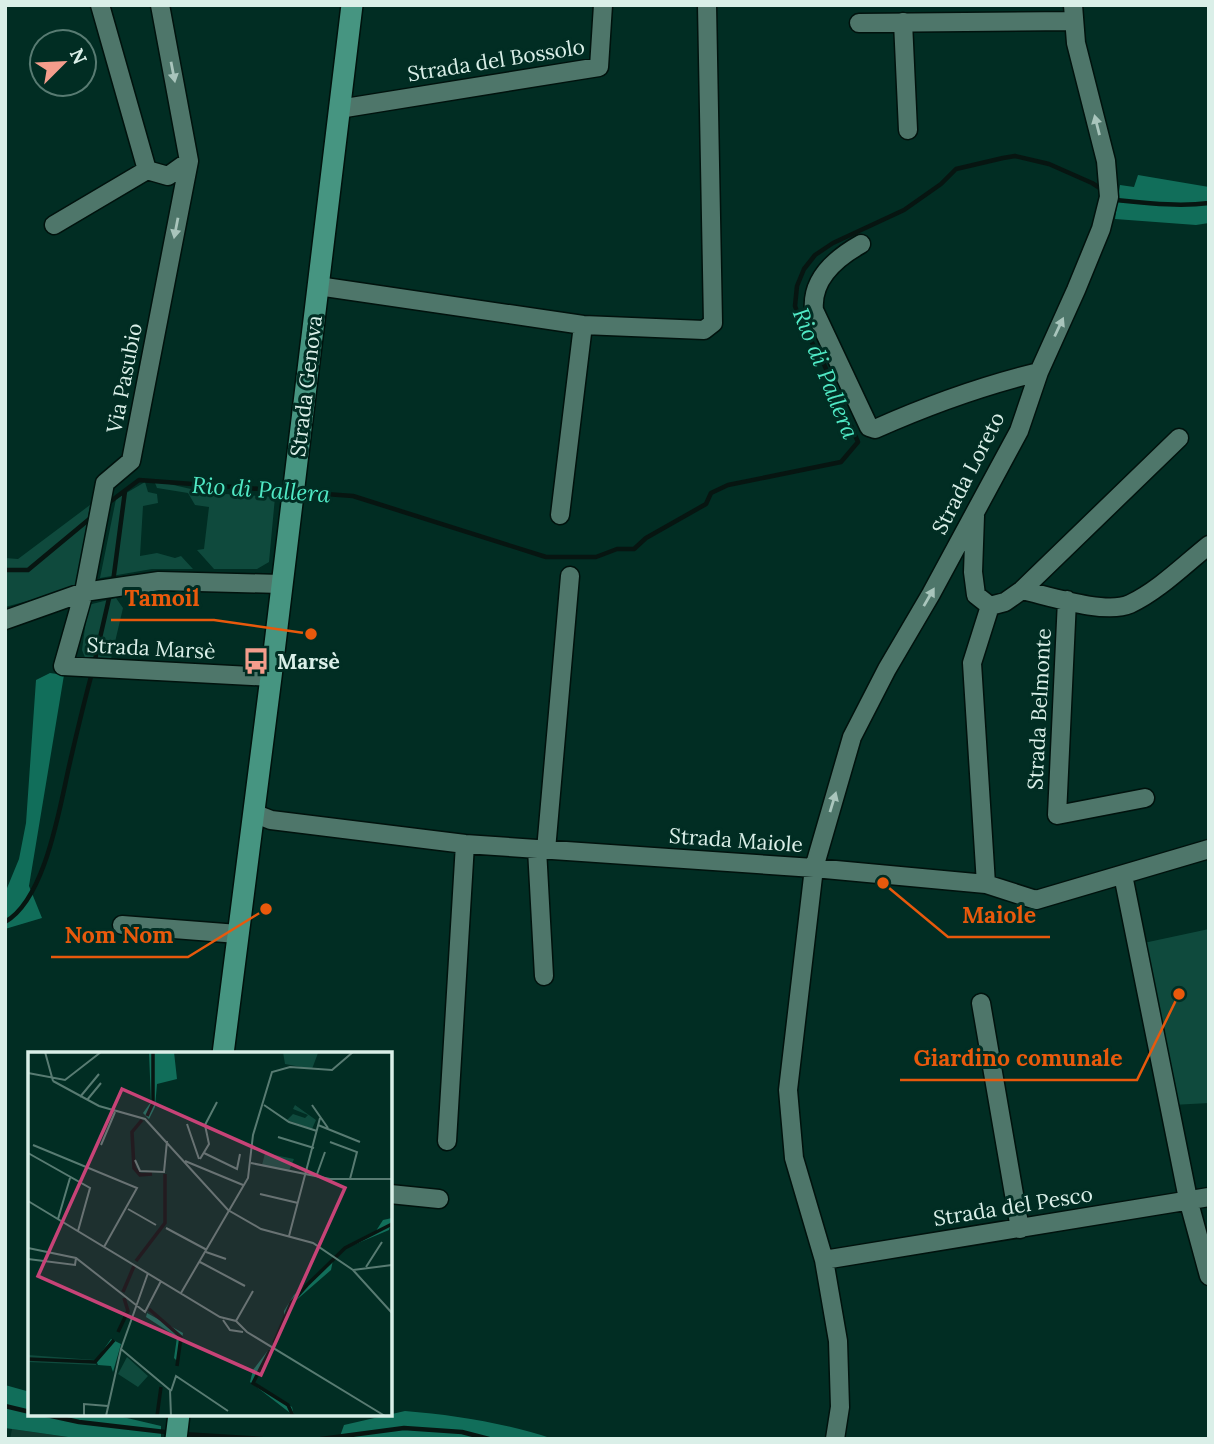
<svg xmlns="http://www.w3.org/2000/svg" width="1214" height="1444" font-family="Lora,serif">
	<rect width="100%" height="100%" fill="#012d23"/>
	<path fill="#113a30" d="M12,1429l70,10h-72z"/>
	<path fill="#0f4a3d" d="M145,482l3,10 9,2 1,9 -15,3 -3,50 17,-3 18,5 6,-2 12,13h-41l-52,9 16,-79z
		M155,483h10l43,10 67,4 -6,65 -12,7h-43l-17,-19 7,-1 5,-42 -14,-2 -7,-12 -31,-5z
		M90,505l-14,83 -71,19v-49l13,1z
		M116,598l7,10 -12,51 -25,1 -4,-10 6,-45z
		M1209,929v174l-37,2 -33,-161z"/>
	<path fill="#116e5a" d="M1138,175l71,12v36l-13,2 -81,-6 5,-34 14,2z
		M50,673l14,2 -35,211 13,32 -37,11v-36l14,-34 7,-36 10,-143z
		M5,1385l25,7v22h80l51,12v13h-79l-77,-11z
		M405,1411c50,4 100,12 148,28h-214l5,-14z"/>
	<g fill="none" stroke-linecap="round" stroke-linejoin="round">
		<path stroke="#071511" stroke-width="4.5" d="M1113,197l4,3c30,3 61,7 92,3
			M298,492l55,4 193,61h50l21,-8h17l12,-11 60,-34 5,-11 17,-8 113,-23 17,-20 -35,-80 -22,-39 -6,-17 2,-20 7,-17 11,-14 18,-12 71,-33 37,-26 15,-15 47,-11 12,-2 34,8 43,19 11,7
			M107,504l32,-24 147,11
			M5,570h23l65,-54
			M113,582l12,-91
			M94,664l16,-70
			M5,922c41,-23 55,-117 65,-160 7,-30 14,-60 22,-89
			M5,1406l25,6
			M42,1414l37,8 86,10
			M182,1434l80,5
			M321,1439l83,-11 58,4 27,7"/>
		<defs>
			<path id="minor" d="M100,5l47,165 21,6 21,-15
				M160,5l29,156 -58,300 -26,22 -21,109 -21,74 208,11
				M903,22l5,108
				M859,23l215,-2
				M339,109l260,-42 4,-62
				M54,225l93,-55
				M861,244c-25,14 -50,35 -47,66l55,117 6,2c54,-24 106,-43 164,-57
				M318,286l265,39 121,5 9,-7 -6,-318
				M560,515l23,-190
				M975,516l-2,56 3,23 14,11 -18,57 14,221
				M1022,590c27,6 83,25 108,14 28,-13 54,-39 79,-59
				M1067,600l-10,215 88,-17
				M990,606l15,-4 17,-12 157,-152
				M5,620l79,-28 75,-11 122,3
				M253,813l18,7 194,24 349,24 172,16 50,16 173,-51
				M537,849l7,127
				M546,850l24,-274
				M1123,875l65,324 21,77
				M122,925l116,9
				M981,1003l39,226
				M447,1141l18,-297
				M390,1194l49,5
				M824,1260l385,-63
				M835,1439l5,-32 -2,-66 -14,-81 -30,-102 -6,-68 26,-222 38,-131 35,-68 44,-75 88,-163 20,-59 37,-82 25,-61 8,-32 -3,-36 -30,-118 -3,-38"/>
			<path id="primary" d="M223,1054l48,-377 81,-672
				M176,1439l3,-25"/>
		</defs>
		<use href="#minor" stroke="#01120d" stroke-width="21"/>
		<use href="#primary" stroke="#01120d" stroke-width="24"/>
		<use href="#minor" stroke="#4e766a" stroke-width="18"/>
		<use href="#primary" stroke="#469581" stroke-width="21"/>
	</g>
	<defs><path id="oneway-solid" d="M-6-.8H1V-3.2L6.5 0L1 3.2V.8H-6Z" transform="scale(1.75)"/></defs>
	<g fill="#a9c5bc">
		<use href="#oneway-solid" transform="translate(173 72) rotate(79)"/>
		<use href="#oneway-solid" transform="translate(1097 125) rotate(-104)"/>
		<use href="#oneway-solid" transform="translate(176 228) rotate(101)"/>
		<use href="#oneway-solid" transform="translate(1059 327) rotate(-65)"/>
		<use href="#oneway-solid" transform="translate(929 597) rotate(-60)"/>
		<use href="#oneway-solid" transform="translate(833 802) rotate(-73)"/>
	</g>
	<defs>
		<symbol id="bus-bare" viewBox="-9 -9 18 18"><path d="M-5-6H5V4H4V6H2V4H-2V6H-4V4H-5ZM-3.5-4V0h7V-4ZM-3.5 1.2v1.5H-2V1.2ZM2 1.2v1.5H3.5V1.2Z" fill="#f49d8c" stroke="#012d23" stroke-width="2.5" paint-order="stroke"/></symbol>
	</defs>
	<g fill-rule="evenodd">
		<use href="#bus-bare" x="237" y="642" width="38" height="38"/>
	</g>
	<g text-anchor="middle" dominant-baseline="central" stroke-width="6" stroke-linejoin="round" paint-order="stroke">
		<g font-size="21" fill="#daefe8" stroke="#012d23">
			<text transform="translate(496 60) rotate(-9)">Strada del Bossolo</text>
			<text transform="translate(124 378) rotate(-79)">Via Pasubio</text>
			<text transform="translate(306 386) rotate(-83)">Strada Genova</text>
			<text transform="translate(968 473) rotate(-63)">Strada Loreto</text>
			<text transform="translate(151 648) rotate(3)">Strada Marsè</text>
			<text transform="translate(1039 709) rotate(-87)">Strada Belmonte</text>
			<text transform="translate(736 840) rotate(4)">Strada Maiole</text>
			<text transform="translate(1013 1206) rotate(-9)">Strada del Pesco</text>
		</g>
		<g font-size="21" font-weight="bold" fill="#daefe8" stroke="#012d23" text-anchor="start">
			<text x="277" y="661">Marsè</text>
		</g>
		<g font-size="23" font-style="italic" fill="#50e9c5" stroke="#012d23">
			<text transform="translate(826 373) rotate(68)">Rio di Pallera</text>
			<text transform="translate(261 489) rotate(4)">Rio di Pallera</text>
		</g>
	</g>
	<g transform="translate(28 1052)">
		<rect width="364" height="364" fill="#012d23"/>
		<path d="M255,0l35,1 -6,16 -27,-5zM267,53l21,15 -4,9 -25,-9 6,-6 12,4 3,-3 -15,-6zM237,101l29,6 -5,12 -27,-6zM0,303l67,5 1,5 -68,-3zM99,305l21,19 -10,11 -20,-13z" fill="#0f4a3d"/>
		<path d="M121,0h25l3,27 -20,5 -2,23 -6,12 -6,-6 8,-11zM364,166l-3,12 -45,19 30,-15 9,-14zM305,208l-2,10 -38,33 -9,21v-13l10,-16zM119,261l36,20 -5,29 -4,-4 3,-21 -31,-20zM83,287l10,5 -8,28 -2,-6 -13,-1 -2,-5zM241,297l2,5 -17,28 38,25 2,9 -44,-34 3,-12z" fill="#116e5a"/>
		<path fill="none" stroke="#071511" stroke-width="3.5" d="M119,64l6,-13v-51M114,68l-10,12 2,36 6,7 12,-1M108,209l29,-38v-49M95,240l11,-26M121,257l32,28 -4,29M90,280l10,-21 -4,-13M246,291l17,-40 16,-18 38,-37 47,-24M242,298l-17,33 35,22 5,11M0,307l67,3 19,-22M129,364l4,-29"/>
		<path fill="none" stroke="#587b72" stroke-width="2" d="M17,0l8,29M0,21l37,7 36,-28M25,29l46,25 46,13 83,91 33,19 52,14 40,27 39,43M52,45l19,-23M59,48l14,-17M236,53l25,17 28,9M284,53l16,23M159,72l12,35M290,73l42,17M250,85l36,11M302,90l27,10 -7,27M5,93l104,43 -33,59M73,93l14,-33M0,101l62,35 -12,43M176,101l33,16 3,-15M172,107l9,-15 -4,-19 12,-23M107,108l5,11 24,1 3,-31M157,109l58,24M223,111l79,16h62M288,125l9,-25M232,142l38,9M0,149l192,116 16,4 11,11 138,84M100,157l28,16M30,167l12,-41M138,176l41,22M261,184l31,-118M0,196l48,10 69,54 16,-31M178,200l20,7M0,207l47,6 1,-7M172,210l45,24M338,215l16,-25M325,218l39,-5M153,241l67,-115 5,-43 19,-63 18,-5 42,3 21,-18M195,268l7,10 13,2M208,269l17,-30M93,297l49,41 1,26M143,339l5,-15 52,35M56,364v-12l24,2M78,364l15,-67 27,-76"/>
		<path fill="#c74377" fill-opacity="0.15" stroke="#c74377" stroke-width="3.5" d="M94,37l223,99 -84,187 -223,-99z"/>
		<rect width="364" height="364" fill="none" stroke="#daefe8" stroke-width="3.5"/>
	</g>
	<path fill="none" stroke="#e8590c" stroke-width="2.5" d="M311 634L214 620H111M883 883L948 937H1050M266 909L188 957H51M1179 994L1137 1080H900"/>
	<g fill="#e8590c" stroke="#012d23" stroke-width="2.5">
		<circle cx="311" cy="634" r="7"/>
		<circle cx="883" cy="883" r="7"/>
		<circle cx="266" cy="909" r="7"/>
		<circle cx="1179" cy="994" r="7"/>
	</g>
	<g font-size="23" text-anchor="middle" font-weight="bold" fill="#e8590c" stroke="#012d23" stroke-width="6" stroke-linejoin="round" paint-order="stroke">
		<text x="162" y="606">Tamoil</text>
		<text x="999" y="923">Maiole</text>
		<text x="119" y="943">Nom Nom</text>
		<text x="1018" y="1066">Giardino comunale</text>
	</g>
	<rect width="1214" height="1444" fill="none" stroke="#daefe8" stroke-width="14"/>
	<g transform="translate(63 63) rotate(66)"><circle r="33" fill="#012d23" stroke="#587b72" stroke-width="2"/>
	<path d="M0-5L12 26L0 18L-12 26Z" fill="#f49d8c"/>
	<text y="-10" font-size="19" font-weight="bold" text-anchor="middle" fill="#daefe8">N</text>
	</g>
</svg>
